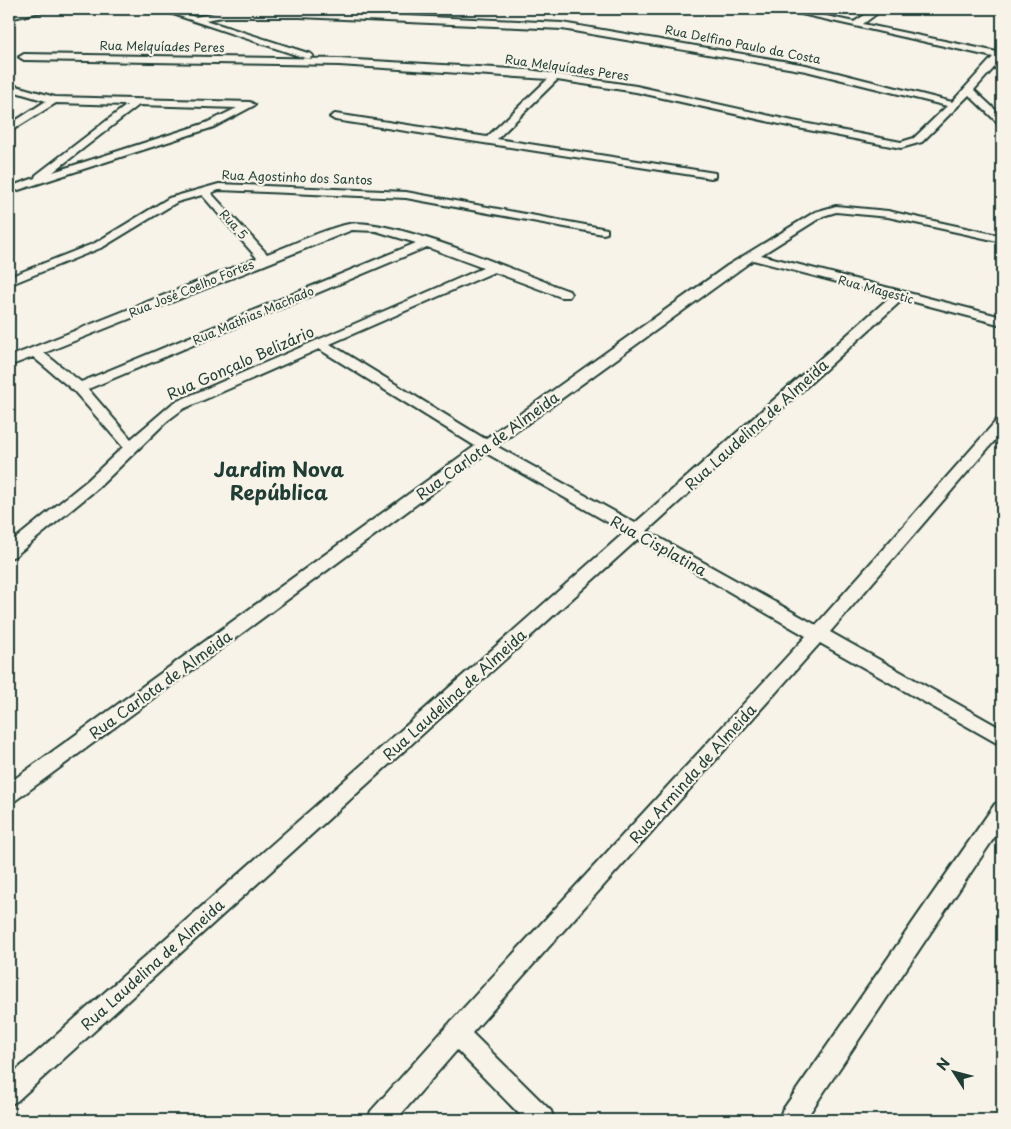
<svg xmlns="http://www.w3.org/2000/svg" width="1011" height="1129" font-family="'Playpen Sans',sans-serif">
	<rect width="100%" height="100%" fill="#f7f3e8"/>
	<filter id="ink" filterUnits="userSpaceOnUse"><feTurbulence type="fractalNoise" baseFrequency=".02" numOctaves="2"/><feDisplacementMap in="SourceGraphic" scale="10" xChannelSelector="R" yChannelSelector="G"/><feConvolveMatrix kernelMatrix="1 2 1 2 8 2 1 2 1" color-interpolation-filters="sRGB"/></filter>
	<g filter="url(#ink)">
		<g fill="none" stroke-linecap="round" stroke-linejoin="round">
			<defs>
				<path id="street" d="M158,9h12l25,8 28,-6h77l262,12 244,42 146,37 41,-45 -214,-48h15l60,13 20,-13h9l-20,15 134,28 5,-3v10l-28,31 28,26v8l-4,-1 -29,-28 -47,47 -21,6 -108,-21 -157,-35 -79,-12 -60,59 218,34v4l-4,1 -376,-58 -5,-3 5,-3 152,23 61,-58 -209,-14 -315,-5 -5,-3 5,-3 315,5 190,11 107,16 157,35 108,21 13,-4 33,-32 -141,-35 -244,-42 -262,-12h-77l-18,3 106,34 2,2 -5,3z
					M9,84l46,13 195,5 5,3 -41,22 -205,66v-6l26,-9 1,-3 91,-70 -71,-2 -47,29v-7l37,-24 -37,-11zM139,105l98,3 -31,15 -153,49z
					M219,184l187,8 201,37v4l-4,1 -197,-36 -187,-8 -8,3 56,61c26,-9 56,-25 82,-30 40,-8 176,51 220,67l2,3 -2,3h-8l-67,-25 -164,72 155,95 242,-173 88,-54 21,-6 52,5 114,25v6l-114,-25 -52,-5 -13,4 -62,39 241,62v8l-99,-26 -256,232 169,94 181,-205 5,-1v13l-172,200 172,97v17l-182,-103 -348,390 79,78 3,9h-29l-68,-70 -61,70h-28l3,-9 77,-86 358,-389 -168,-97 -621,562 -8,4v-28l616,-545 -139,-79 -470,347 -7,2v-19l466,-337 -156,-97 -136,60 -16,12 -69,67 -83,68 -6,2v-14l79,-64 35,-33 -49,-56 -41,-34 -24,9v-9l248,-99 -55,-63 -25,7 -74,45 -94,38v-8l86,-34 74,-45zM352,230l24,1 40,12 -335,139 -37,-29zM427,247l56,21 -310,135 -42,36 -43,-50zM753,260l138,36 -256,227 -139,-77z
					M1002,801v25l-197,294h-26l3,-9 213,-307z"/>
				<path id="secondary" d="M26,9h21l-2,2 -36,8v-6z"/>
			</defs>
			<use href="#street" stroke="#1f3d34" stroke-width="4"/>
			<use href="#secondary" stroke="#1f3d34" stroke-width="4"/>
			<use href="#street" fill="#f7f3e8" fill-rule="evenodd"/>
			<use href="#secondary" fill="#f7f3e8" fill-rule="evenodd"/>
		</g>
	</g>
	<g text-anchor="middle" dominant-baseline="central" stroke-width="4.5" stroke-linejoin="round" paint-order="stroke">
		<g font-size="12" fill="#1f3d34" stroke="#f7f3e8">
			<text transform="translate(743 44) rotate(11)">Rua Delfino Paulo da Costa</text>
			<text transform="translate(162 46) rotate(1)">Rua Melquíades Peres</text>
			<text transform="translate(567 67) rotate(8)">Rua Melquíades Peres</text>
			<text transform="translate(297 177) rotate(2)">Rua Agostinho dos Santos</text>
			<text transform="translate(234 224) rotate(48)">Rua 5</text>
			<text transform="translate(191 288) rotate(-22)">Rua José Coelho Fortes</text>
			<text transform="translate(876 289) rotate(15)">Rua Magestic</text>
			<text transform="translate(253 315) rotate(-23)">Rua Mathias Machado</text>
		</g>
		<g font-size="15" fill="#1f3d34" stroke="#f7f3e8">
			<text transform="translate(240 362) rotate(-24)">Rua Gonçalo Belizário</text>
			<text transform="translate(756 424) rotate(-42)">Rua Laudelina de Almeida</text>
			<text transform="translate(487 445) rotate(-36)">Rua Carlota de Almeida</text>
			<text transform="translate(659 545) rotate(29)">Rua Cisplatina</text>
			<text transform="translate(160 684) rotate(-36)">Rua Carlota de Almeida</text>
			<text transform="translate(454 694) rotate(-42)">Rua Laudelina de Almeida</text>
			<text transform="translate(692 773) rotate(-48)">Rua Arminda de Almeida</text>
			<text transform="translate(152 964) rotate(-42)">Rua Laudelina de Almeida</text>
		</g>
		<g font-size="20" font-weight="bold" fill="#1f3d34" stroke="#f7f3e8">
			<text x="279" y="469">Jardim Nova<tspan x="279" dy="23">República</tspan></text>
		</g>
	</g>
	<rect width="1011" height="1129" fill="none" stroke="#f7f3e8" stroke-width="30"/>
	<rect x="15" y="15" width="981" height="1099" fill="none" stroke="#1f3d34" stroke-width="2" filter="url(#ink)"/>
	<g transform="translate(954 1072) rotate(306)" stroke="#f7f3e8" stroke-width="4" paint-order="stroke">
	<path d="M0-4L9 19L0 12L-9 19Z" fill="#1f3d34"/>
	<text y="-8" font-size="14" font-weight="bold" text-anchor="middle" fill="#1f3d34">N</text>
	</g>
</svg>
